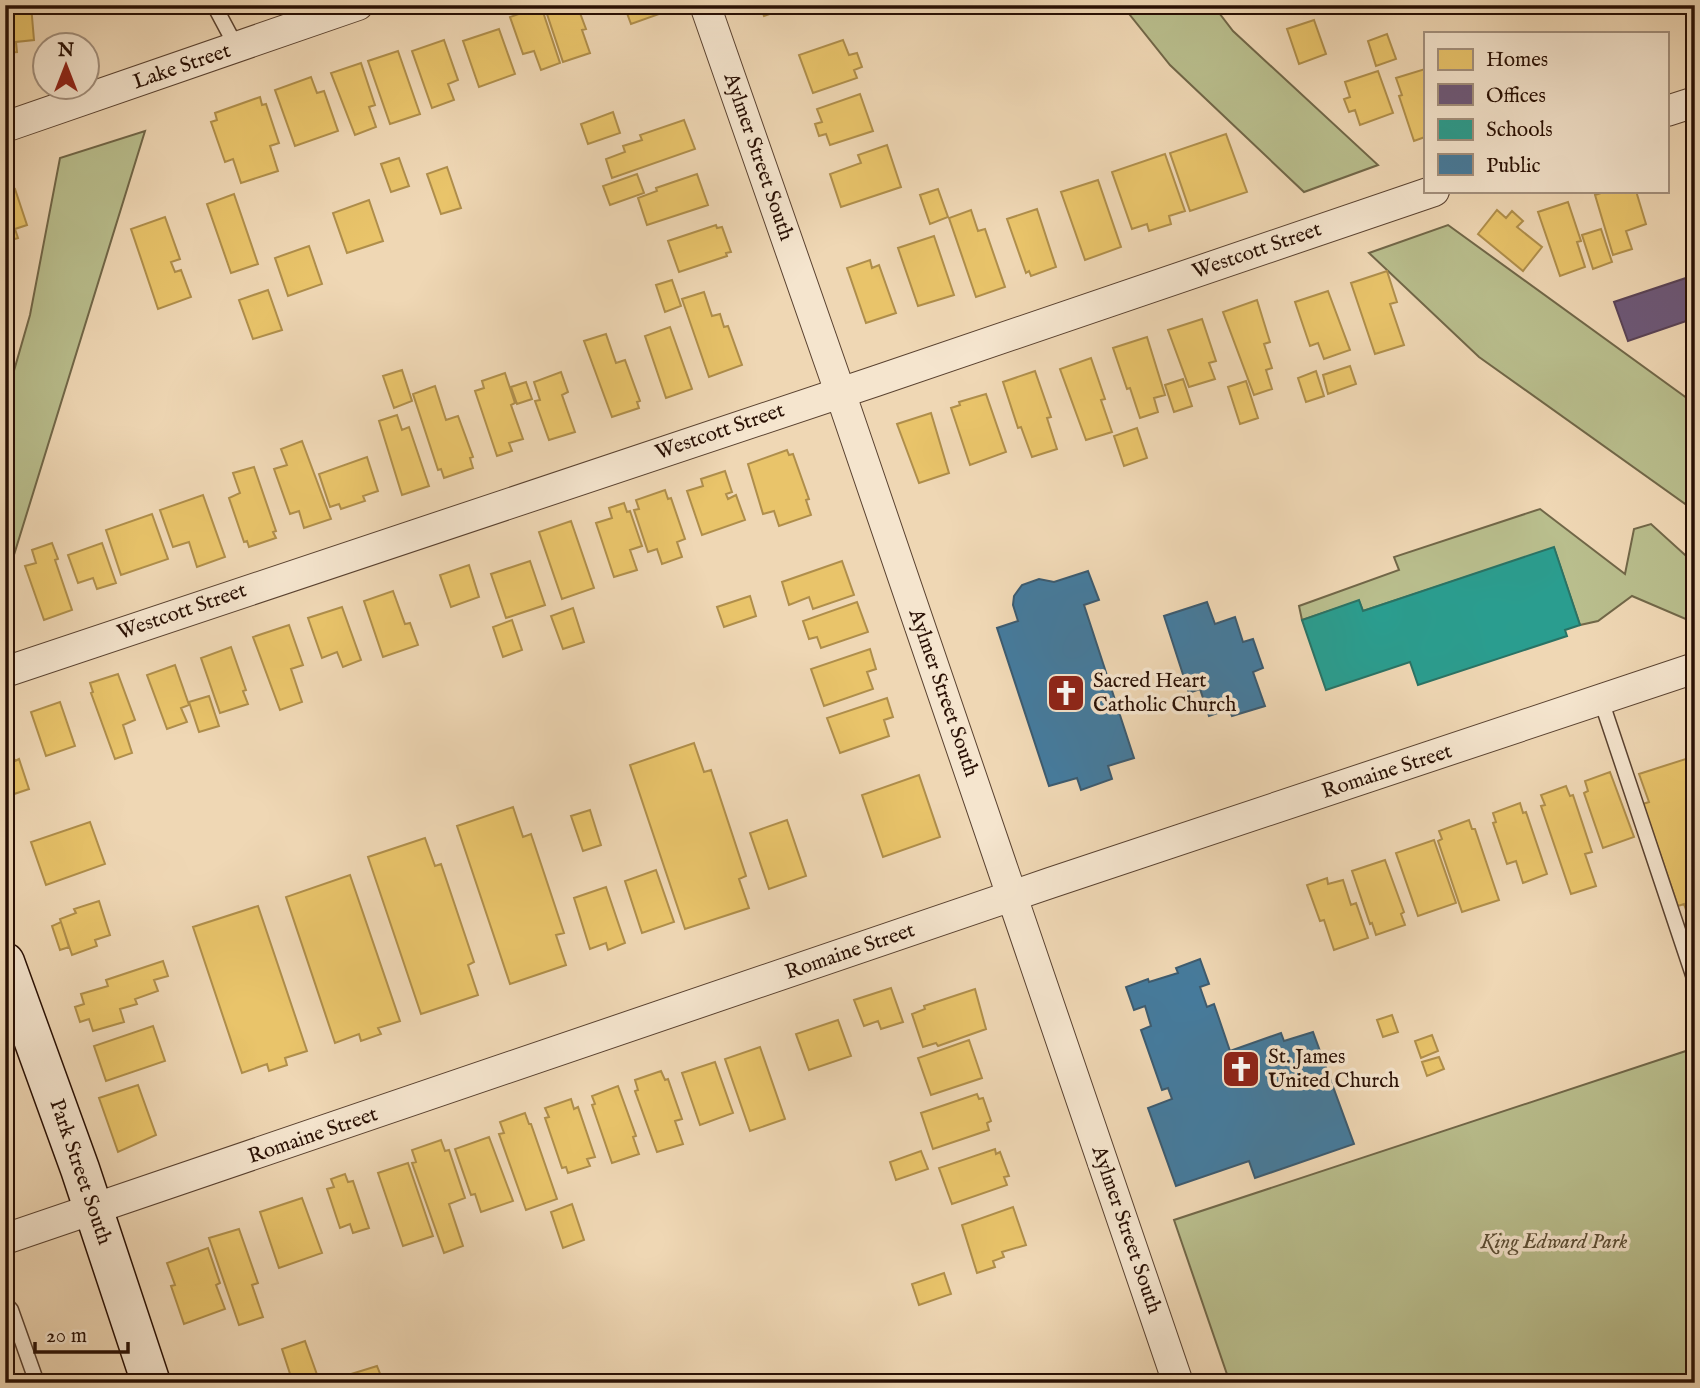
<svg xmlns="http://www.w3.org/2000/svg" width="1700" height="1388" font-family="'IM FELL English',serif">
	<rect width="100%" height="100%" fill="#efd7b4"/>
	<filter id="stains"><feTurbulence type="fractalNoise" baseFrequency=".00286" numOctaves="4"/><feColorMatrix values="0 0 0 0 .2 0 0 0 0 .09 0 0 0 0 .02 0 0 0 .5 -.17"/></filter>
	<radialGradient id="worn" r=".72"><stop offset=".6" stop-color="#630" stop-opacity="0"/><stop offset="1" stop-color="#630" stop-opacity=".3"/></radialGradient>
	<path fill="#b9be8d" stroke="#716748" stroke-width="2" d="M1122,5h91l20,26 145,134 -74,27 -134,-127z
		M145,131l-140,453v-182l25,-87 30,-157z
		M1448,225l247,179v107l-216,-154 -110,-104z
		M1540,509l85,65 9,-45 17,-5 44,40v59l-63,-27 -34,25 -18,4 -26,-77 -191,63 -4,-10 -57,19 -3,-14 100,-36 -5,-13z
		M1695,1048v335h-465l-56,-163z"/>
	<path fill="#e9c46a" stroke="#af8e4b" stroke-width="2" d="M5,5h26l3,35 -18,2 1,10 -12,1z
		M544,5h33l9,24 -4,1 8,23 -27,9z
		M624,5h35l3,8 -31,11z
		M760,5h26l1,3 -23,8z
		M541,6l19,57 -19,7 -7,-19 -11,3 -13,-37z
		M1314,20l12,34 -27,10 -12,-35z
		M499,29l16,45 -36,13 -16,-46z
		M1387,34l9,25 -20,7 -8,-25z
		M444,40l14,40 -10,4 6,16 -22,8 -20,-57z
		M843,40l6,15 8,-2 5,14 -8,3 3,8 -44,15 -14,-38z
		M398,51l22,63 -30,10 -22,-63z
		M361,63l14,42 -6,2 7,20 -21,8 -24,-62z
		M1425,69v68l-11,4 -15,-45 3,-1 -6,-17z
		M1378,71l15,42 -33,12 -5,-15 -6,2 -5,-13 6,-2 -5,-15z
		M311,77l6,16 7,-2 14,40 -43,15 -20,-56z
		M860,94l13,37 -43,14 -4,-11 -7,2 -4,-12 7,-2 -5,-13z
		M260,97l2,8 4,-1 13,39 -9,3 8,25 -37,12 -8,-24 -8,3 -14,-40 6,-2 -2,-7z
		M613,112l7,21 -32,11 -7,-20z
		M684,120l11,29 -83,29 -6,-19 19,-7 -2,-6 19,-6 -2,-5z
		M1226,134l21,58 -57,19 -20,-58z
		M887,145l14,42 -60,20 -11,-33 31,-11 -3,-8z
		M1165,154l20,57 -16,5 2,8 -22,7 -2,-7 -15,5 -20,-57z
		M399,158l10,28 -18,6 -10,-28z
		M447,167l14,41 -20,6 -14,-40z
		M637,174l7,19 -34,12 -7,-19z
		M697,174l11,31 -61,20 -9,-27 19,-7 -1,-3z
		M1098,180l23,67 -36,13 -24,-68z
		M15,189l12,36 -12,4 3,9 -13,4v-50z
		M938,189l10,28 -18,7 -10,-29z
		M1607,191h29l10,33 -20,7 6,18 -19,6 -18,-60z
		M234,194l24,70 -27,9 -24,-69z
		M369,200l14,41 -36,12 -14,-40z
		M1568,202l13,39 -4,1 8,25 -25,9 -22,-64z
		M1037,209l19,58 -25,9 -2,-5 -3,2 -19,-54z
		M971,210l7,21 7,-2 20,58 -29,10 -27,-79z
		M1497,210l9,8 6,-7 11,10 -6,6 25,20 -19,24 -45,-37z
		M165,217l15,42 -9,3 4,10 6,-2 10,27 -33,12 -27,-80z
		M716,225l1,3 5,-1 9,25 -5,1 1,3 -48,16 -11,-31z
		M1601,229l11,33 -19,7 -11,-34z
		M934,236l20,59 -36,11 -20,-58z
		M309,246l13,38 -34,12 -13,-38z
		M870,260l2,8 7,-3 17,48 -30,10 -19,-55z
		M1387,271l10,31 -7,2 14,41 -29,9 -24,-71z
		M672,280l9,26 -16,6 -9,-27z
		M268,290l14,40 -29,9 -14,-39z
		M1328,291l22,59 -26,9 -6,-16 -8,3 -15,-44z
		M704,292l8,24 8,-2 4,13 4,-1 14,39 -33,12 -27,-78z
		M5,298l7,21 -7,2z
		M1257,300l13,42 -6,2 8,24 -6,2 6,19 -18,6 -31,-83z
		M1202,319l14,42 -7,2 6,16 -26,8 -21,-57z
		M670,327l22,62 -26,9 -21,-62z
		M606,334l10,29 9,-3 15,41 -3,1 2,6 -27,9 -28,-76z
		M1147,337l18,58 -11,3 4,14 -18,6 -10,-30 -3,1 -14,-41z
		M1091,358l14,41 -4,1 11,32 -26,8 -26,-71z
		M1350,366l6,18 -28,10 -5,-19z
		M402,370l10,31 -18,7 -11,-32z
		M1035,371l16,46 -4,1 10,31 -25,8 -11,-30 -3,1 -15,-46z
		M1316,371l8,25 -18,6 -8,-24z
		M561,372l7,20 -6,3 13,37 -26,8 -14,-39 5,-1 -6,-18z
		M505,373l10,30 -4,2 12,34 -14,4 3,8 -15,5 -22,-65 9,-3 -2,-7z
		M1183,379l9,27 -18,6 -9,-27z
		M1246,381l12,37 -18,6 -12,-37z
		M526,382l6,17 -15,5 -6,-17z
		M435,386l11,34 12,-4 15,41 -3,1 3,10 -29,10 -3,-9 -3,1 -25,-76z
		M986,394l20,58 -36,13 -19,-57 9,-3 -1,-3z
		M931,413l18,60 -30,10 -22,-59z
		M397,415l5,15 7,-3 20,59 -27,9 -23,-74z
		M1137,428l10,30 -23,8 -10,-30z
		M302,441l29,78 -27,9 -5,-17 -9,3 -16,-45 13,-4 -6,-16z
		M787,450l2,5 4,-1 16,45 -3,1 5,15 -32,11 -5,-15 -11,3 -15,-50z
		M367,457l11,34 -15,5 2,5 -24,8 -2,-5 -9,3 -11,-33z
		M254,467l22,64 -3,1 3,6 -27,9 -2,-6 -3,1 -15,-44 11,-5 -7,-20z
		M725,471l7,21 -6,2 2,5 8,-4 9,25 -43,15 -15,-44 16,-5 -2,-7z
		M665,490l3,9 3,-1 14,41 -8,3 5,15 -20,7 -5,-15 -9,3 -14,-42 5,-1 -3,-9z
		M203,495l22,62 -28,10 -8,-25 -16,5 -13,-37z
		M624,503l3,9 3,-1 12,35 -12,4 7,20 -23,7 -18,-54 16,-5 -3,-10z
		M152,514l16,45 -47,16 -15,-45z
		M571,521l23,67 -32,11 -23,-67z
		M52,543l6,16 -3,1 17,50 -28,10 -19,-54 11,-3 -4,-13z
		M102,543l14,40 -19,6 -4,-11 -15,5 -10,-28z
		M530,561l15,44 -39,13 -15,-44z
		M842,561l12,34 -41,14 -4,-12 -20,8 -7,-23z
		M469,565l10,32 -28,10 -11,-32z
		M393,591l12,33 5,-1 8,22 -35,12 -19,-56z
		M750,596l6,20 -32,11 -7,-20z
		M857,602l11,30 -47,16 -4,-11 -8,2 -6,-18z
		M342,607l19,53 -18,7 -6,-15 -15,6 -14,-40z
		M573,608l11,34 -21,7 -12,-33z
		M512,620l10,30 -19,7 -10,-30z
		M289,625l14,40 -12,4 11,33 -22,8 -27,-73z
		M231,647l15,43 -3,1 5,13 -28,9 -19,-55z
		M870,649l6,20 -9,3 6,17 -49,17 -13,-37z
		M175,665l14,40 -8,3 6,14 -20,7 -20,-54z
		M118,674l17,46 -12,5 9,28 -17,6 -24,-66 2,-1 -3,-9z
		M209,696l10,30 -20,6 -10,-30z
		M887,698l6,19 -9,3 5,16 -49,17 -13,-35z
		M60,702l15,44 -29,10 -15,-44z
		M5,733l10,28 4,-2 10,30 -24,8z
		M694,743l10,29 7,-2 35,106 -7,3 10,29 -64,21 -55,-164z
		M1695,756v177h-1l-10,-29 -6,2 -35,-102 6,-2 -10,-28z
		M1610,772l24,65 -31,11 -19,-55 4,-2 -3,-10z
		M919,775l21,62 -57,20 -21,-62z
		M1566,786l4,10 3,-1 19,57 -7,2 11,32 -25,8 -30,-88 4,-1 -4,-10z
		M1520,803l3,10 3,-1 21,62 -24,9 -7,-22 -9,3 -14,-41 3,-1 -3,-9z
		M513,807l10,30 8,-3 33,99 -8,2 10,30 -56,19 -53,-158z
		M590,810l11,35 -18,6 -12,-35z
		M787,820l19,56 -37,13 -19,-56z
		M1469,820l3,9h3l24,71 -37,12 -24,-71 4,-2 -3,-8z
		M90,822l15,42 -59,21 -15,-43z
		M425,838l10,28 6,-2 33,98 -6,3 10,30 -57,19 -53,-157z
		M1434,840l22,63 -38,13 -22,-63z
		M1385,860l19,52 -3,2 4,11 -29,10 -4,-12 -2,1 -18,-53z
		M656,870l18,52 -32,11 -17,-52z
		M350,875l50,146 -22,7 3,6 -20,7 -2,-7 -24,9 -49,-146z
		M1327,878l1,6 15,-4 8,25 5,-2 12,35 -34,12 -10,-30 -4,1 -13,-36z
		M606,887l19,56 -17,7 -2,-7 -16,6 -16,-51z
		M99,901l11,34 -15,5 2,6 -25,9 -12,-36 16,-6 -2,-4z
		M258,906l49,145 -22,7 2,7 -18,6 -2,-7 -25,9 -49,-146z
		M61,922l8,25 -9,3 -8,-24z
		M163,961l5,15 -14,4 4,11 -23,8 2,5 -17,5 4,13 -31,9 -4,-12 -9,3 -5,-15 9,-3 -3,-10 27,-8 -2,-6z
		M891,988l12,34 -22,7 -3,-8 -14,5 -10,-26z
		M975,989l11,40 -48,17 -2,-3 -13,4 -11,-33 13,-5 -1,-3z
		M1392,1015l6,17 -15,5 -6,-17z
		M838,1020l13,36 -42,14 -13,-36z
		M153,1026l12,35 -59,20 -12,-35z
		M1432,1035l6,16 -17,7 -6,-17z
		M969,1040l13,38 -51,17 -13,-37z
		M760,1047l25,72 -35,12 -25,-72z
		M1439,1057l5,12 -17,7 -5,-14z
		M715,1062l18,51 -33,12 -18,-52z
		M661,1071l4,9 3,-1 14,40 -7,2 8,23 -26,8 -22,-61 3,-1 -3,-10z
		M138,1085l18,50 -38,17 -19,-54z
		M618,1086l18,50 -3,1 6,17 -27,9 -20,-58 3,-1 -3,-8z
		M977,1094l2,5 4,-1 8,23 -4,2 2,7 -56,19 -12,-36z
		M571,1099l3,10 4,-2 17,50 -8,2 3,7 -22,7 -2,-6 -4,1 -17,-50 4,-1 -4,-9z
		M525,1113l4,11h2l26,75 -31,11 -27,-76 5,-1 -4,-11z
		M489,1137l24,64 -32,11 -6,-18 -4,1 -16,-46z
		M441,1140l4,11 4,-1 16,48 -16,6 14,42 -19,7 -32,-90 4,-1 -4,-12z
		M995,1149l1,5 4,-2 9,24 -5,1 3,8 -55,19 -13,-36z
		M921,1151l7,18 -32,11 -6,-18z
		M408,1163l25,73 -30,10 -25,-73z
		M345,1174l3,8 5,-1 16,47 -16,5 -3,-9 -10,4 -13,-39 7,-2 -3,-8z
		M302,1198l20,55 -43,15 -19,-56z
		M572,1204l12,36 -21,8 -12,-36z
		M1013,1207l13,38 -24,7 2,5 -11,4 2,6 -18,6 -15,-48z
		M239,1229l19,54 -6,2 11,32 -24,8 -30,-87z
		M208,1248l12,35 -4,2 9,24 -41,15 -13,-38 4,-1 -8,-22z
		M944,1273l7,21 -32,11 -7,-21z
		M305,1341l15,42h-27l-11,-34z
		M377,1366l6,15 4,-1 1,3h-38l-2,-8z"/>
	<path fill="#6d597a" stroke="#594357" stroke-width="2" d="M1695,275v43l-67,23 -14,-39z"/>
	<path fill="#2a9d8f" stroke="#2a7365" stroke-width="2" d="M1554,547l26,78 -15,5 2,6 -149,49 -8,-23 -84,28 -24,-70 57,-20 4,11z"/>
	<path fill="#457b9d" stroke="#3d5b6f" stroke-width="2" d="M1088,571l11,29 -15,5 50,153 -26,8 4,13 -31,11 -4,-12 -28,8 -52,-158 21,-7 -5,-16 1,-9 8,-11 17,-6 15,3z
		M1207,602l8,22 20,-7 8,25 10,-3 10,29 -10,4 12,34 -33,10 -3,-7 -20,7 -9,-27 -11,4 -25,-77z
		M1200,959l9,25 -9,3 7,20 7,-3 16,47 51,-18 3,8 29,-9 41,112 -99,34 -6,-17 -73,25 -28,-78 24,-9 -4,-11 -6,2 -21,-60 10,-4 -6,-20 -11,4 -8,-23 22,-8 1,3 29,-9 -2,-5z"/>
	<g fill="none" stroke-linecap="round" stroke-linejoin="round">
		<defs>
			<path id="service" d="M214,5l23,43
				M1601,700l94,281
				M5,1303l6,7 26,73"/>
			<path id="minor" d="M705,5l135,387 338,991
				M1667,111l28,-9
				M5,127l353,-122
				M5,672l871,-291 558,-190
				M5,1239l1045,-356 645,-215"/>
			<path id="secondary" d="M5,962l75,207 71,214"/>
		</defs>
		<use href="#service" stroke="#5a4230" stroke-width="17"/>
		<use href="#minor" stroke="#5a4230" stroke-width="32"/>
		<use href="#secondary" stroke="#291004" stroke-width="41"/>
		<use href="#service" stroke="#f5e5ce" stroke-width="14"/>
		<use href="#minor" stroke="#f5e5ce" stroke-width="30"/>
		<use href="#secondary" stroke="#f5e5ce" stroke-width="38"/>
	</g>
	<defs>
		<symbol id="church-square" viewBox="-11 -11 22 22"><rect x="-9" y="-9" width="18" height="18" rx="4" fill="#8f2418" stroke="#f5e5ce"/><path d="M-1.2-6h2.4v3.5h3.3v2.4h-3.3V6h-2.4V-.1h-3.3v-2.4h3.3Z" fill="#fff"/></symbol>
	</defs>
	<g fill-rule="evenodd">
		<use href="#church-square" x="1044" y="671" width="44" height="44"/>
		<use href="#church-square" x="1219" y="1047" width="44" height="44"/>
	</g>
	<g text-anchor="middle" dominant-baseline="central" stroke-width="7" stroke-linejoin="round" paint-order="stroke">
		<g font-size="21" fill="#291004" stroke="#f5e5ce">
			<text transform="translate(182 67) rotate(-19)">Lake Street</text>
			<text transform="translate(758 157) rotate(71)">Aylmer Street South</text>
			<text transform="translate(1257 251) rotate(-19)">Westcott Street</text>
			<text transform="translate(720 432) rotate(-19)">Westcott Street</text>
			<text transform="translate(182 612) rotate(-19)">Westcott Street</text>
			<text transform="translate(943 693) rotate(71)">Aylmer Street South</text>
			<text transform="translate(1387 772) rotate(-18)">Romaine Street</text>
			<text transform="translate(850 952) rotate(-19)">Romaine Street</text>
			<text transform="translate(313 1136) rotate(-19)">Romaine Street</text>
			<text transform="translate(80 1172) rotate(71)">Park Street South</text>
			<text transform="translate(1126 1230) rotate(71)">Aylmer Street South</text>
		</g>
		<g font-size="21" fill="#291004" stroke="#f5e5ce" text-anchor="start">
			<text x="1093" y="681">Sacred Heart<tspan x="1093" dy="24">Catholic Church</tspan></text>
			<text x="1268" y="1057">St. James<tspan x="1268" dy="24">United Church</tspan></text>
		</g>
		<g font-size="21" font-style="italic" fill="#5b4d34" stroke="#f5e5ce">
			<text x="1554" y="1242">King Edward Park</text>
		</g>
	</g>
	<rect width="1700" height="1388" fill="none" stroke="#efd7b4" stroke-width="28"/>
	<rect x="7" y="7" width="1686" height="1374" fill="none" stroke="#291004" stroke-width="3.5"/>
	<rect x="14" y="14" width="1672" height="1360" fill="none" stroke="#291004" stroke-width="2"/>
	<rect x="1424" y="32" width="245" height="161" fill="#f5e5ce" stroke="#a3907d" stroke-width="2"/>
	<rect x="1438" y="49" width="35" height="21" fill="#e9c46a" stroke="#a3907d" stroke-width="2"/>
	<text x="1486" y="66" font-size="21" fill="#291004">Homes</text>
	<rect x="1438" y="84" width="35" height="21" fill="#6d597a" stroke="#a3907d" stroke-width="2"/>
	<text x="1486" y="102" font-size="21" fill="#291004">Offices</text>
	<rect x="1438" y="119" width="35" height="21" fill="#2a9d8f" stroke="#a3907d" stroke-width="2"/>
	<text x="1486" y="136" font-size="21" fill="#291004">Schools</text>
	<rect x="1438" y="154" width="35" height="21" fill="#457b9d" stroke="#a3907d" stroke-width="2"/>
	<text x="1486" y="172" font-size="21" fill="#291004">Public</text>
	<g transform="translate(66 66)"><circle r="33" fill="#f5e5ce" stroke="#a3907d" stroke-width="2"/>
	<path d="M0-5L12 26L0 18L-12 26Z" fill="#8f2418"/>
	<text y="-10" font-size="19" font-weight="bold" text-anchor="middle" fill="#291004">N</text>
	</g>
	<path d="M35 1342v10h93v-10" fill="none" stroke="#291004" stroke-width="3.5"/>
	<text x="46" y="1342" font-size="21" fill="#291004" stroke="#f5e5ce" stroke-width="5" paint-order="stroke">20 m</text>
	<rect width="100%" height="100%" filter="url(#stains)"/>
	<rect width="100%" height="100%" fill="url(#worn)"/>
</svg>
